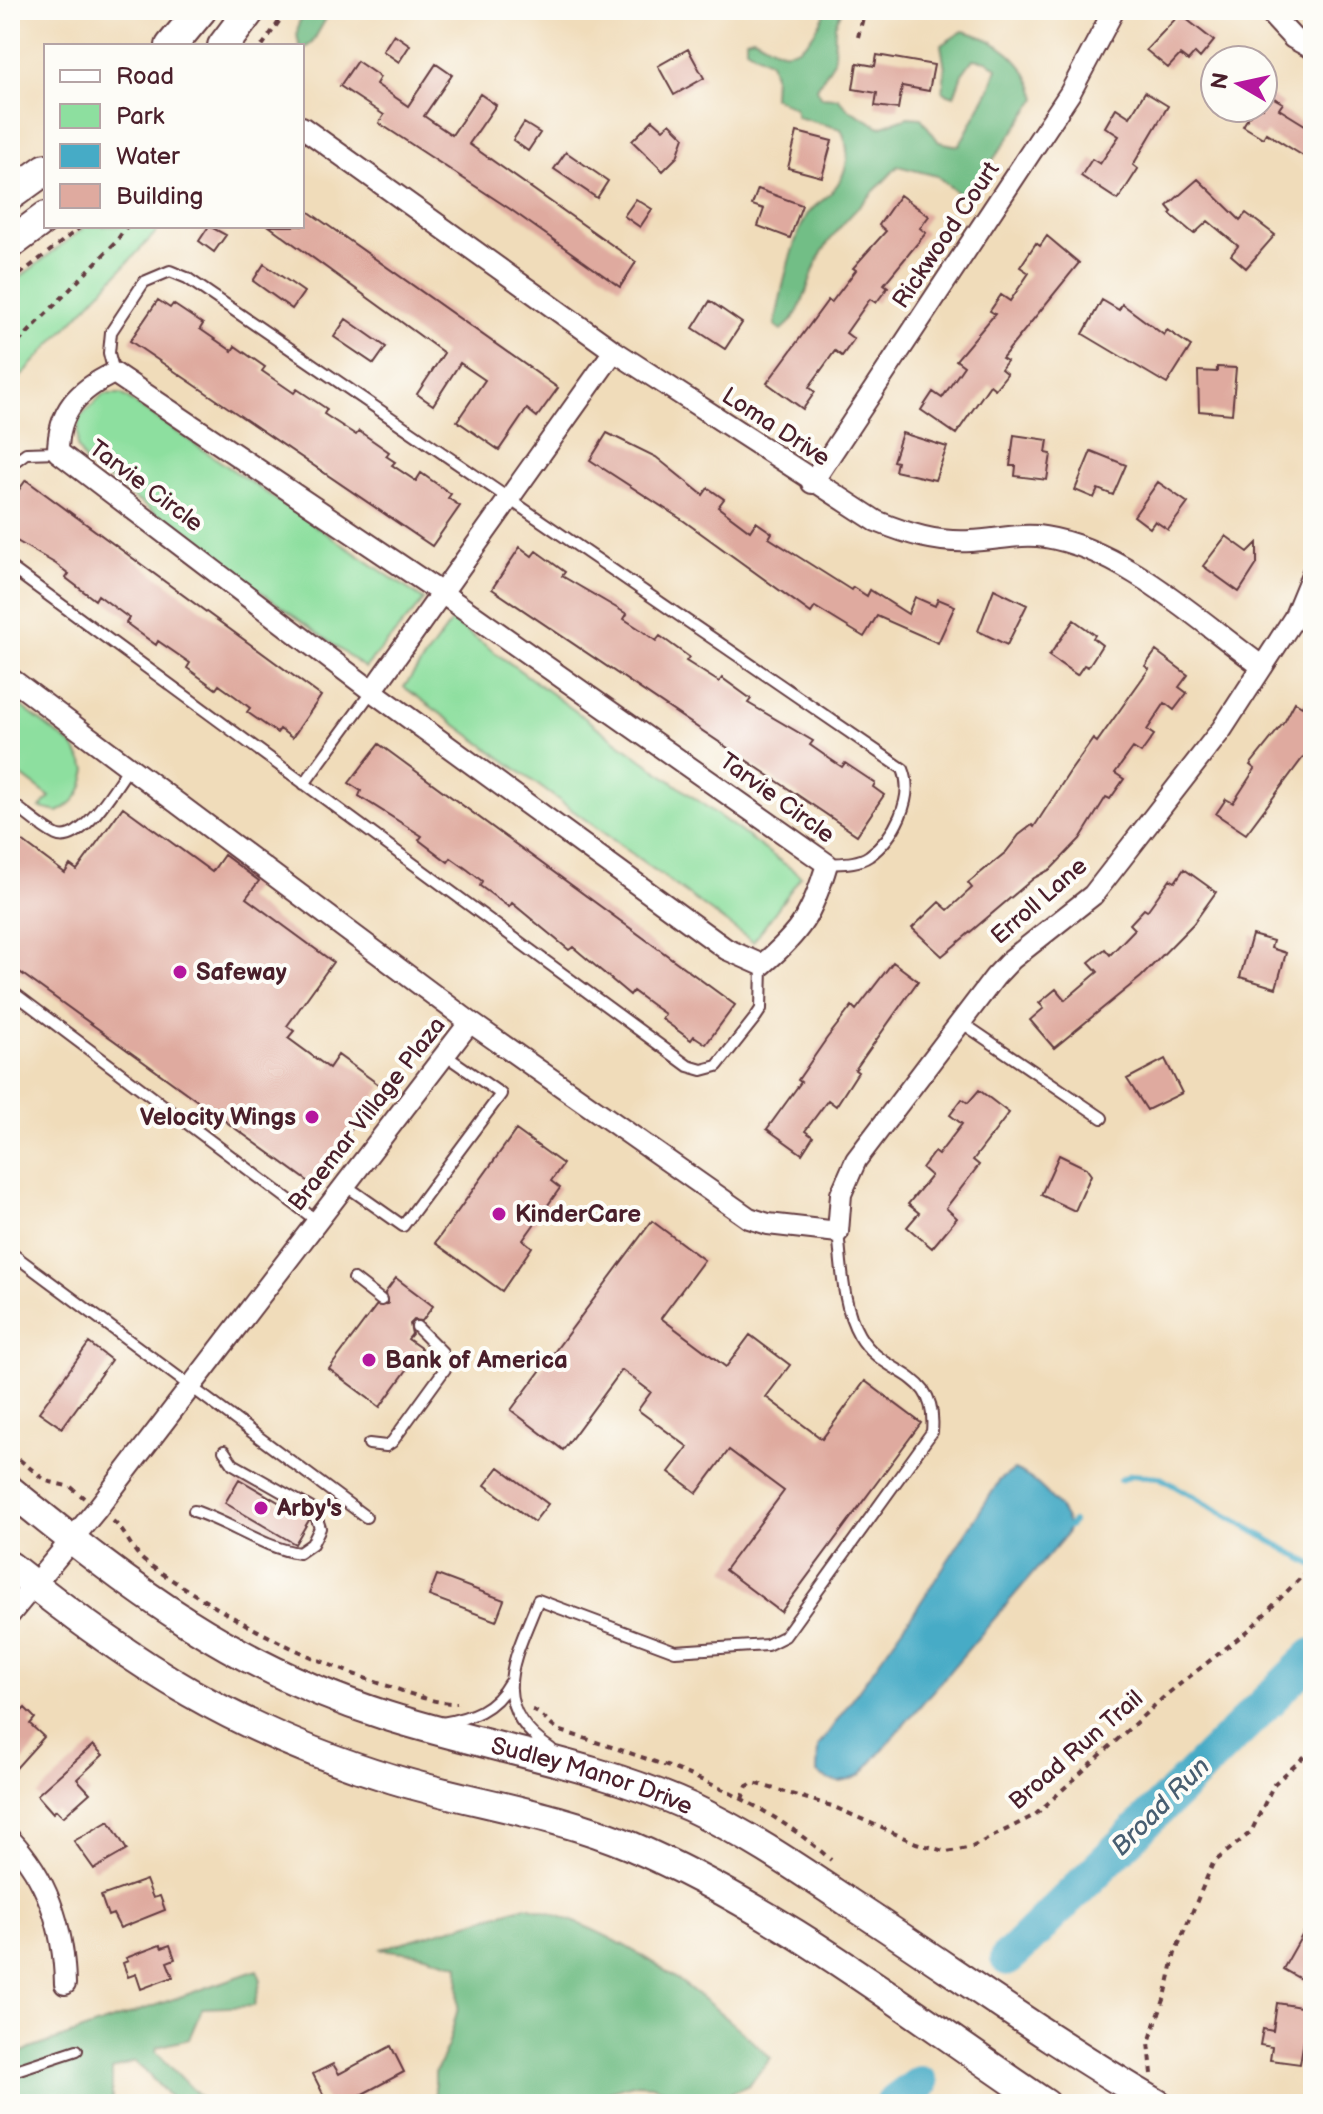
<svg xmlns="http://www.w3.org/2000/svg" width="1323" height="2114" font-family="'Balsamiq Sans',sans-serif">
	<rect width="100%" height="100%" fill="#fdfcf7"/>
	<filter id="ink" filterUnits="userSpaceOnUse"><feTurbulence type="fractalNoise" baseFrequency=".0125" numOctaves="2"/><feDisplacementMap in="SourceGraphic" scale="16" xChannelSelector="R" yChannelSelector="G"/><feConvolveMatrix kernelMatrix="1 2 1 2 8 2 1 2 1" color-interpolation-filters="sRGB"/></filter>
	<filter id="wash" filterUnits="userSpaceOnUse"><feTurbulence type="fractalNoise" baseFrequency=".006" numOctaves="4" result="noise"/><feDisplacementMap in="SourceGraphic" scale="32" xChannelSelector="R" yChannelSelector="G"/><feGaussianBlur stdDeviation="1.8" result="paint"/><feColorMatrix in="noise" values="0 0 0 0 0 0 0 0 0 0 0 0 0 0 0 0 0 1.4 0 .05"/><feComposite in="paint" operator="in"/></filter>
	<g filter="url(#wash)">
		<rect width="100%" height="100%" fill="#f0dcba"/>
		<path fill="#8ddf9f" stroke="#6c7f65" stroke-width="2" d="M86,226h76l-152,162v-103z
			M104,394h17l303,206 -59,68 -280,-206 -8,-16 2,-28z
			M452,621l349,255 -48,66 -349,-255z
			M10,698l62,47 15,24c-4,23 -9,32 -29,43l-18,-4 10,-11 -40,-30z"/>
		<path fill="#72be86" stroke="#5e6e58" stroke-width="2" d="M305,10h26l-19,33 -10,7c-7,-12 -6,-26 3,-40z
			M827,10h15l-7,15 -1,36 -17,27 3,9 18,1 10,11 32,18 28,-10 13,1 18,24 20,4 31,-58 7,-20 -9,-7 -15,-2 -11,15 -8,22 -11,-4 2,-24 -4,-23 22,-14c36,8 64,31 74,67l-72,101 -28,-23 -39,-10c-24,27 -65,62 -80,94 -11,22 -15,57 -37,70l-6,-5c7,-35 14,-76 31,-108 3,-7 11,-12 17,-17 23,-19 31,-44 18,-71l-44,-12 -2,-9 -22,-11 1,-22 -4,-13 -24,-14v-9l7,-2c8,3 20,12 29,14 24,3 36,-24 45,-41z
			M526,1906c97,25 173,84 245,152l-22,27 -32,14 -32,-2 -33,-12 -19,-1 -67,20h-131v-31l13,-27 10,-38 1,-43 -37,-11 -42,-5z
			M257,1970l4,10 -7,26 -52,2 -13,31 -32,8 -1,5 51,52h-30l-42,-43 -23,9v34h-102v-48z"/>
		<path fill="#46abc6" stroke="#486578" stroke-width="2" d="M1014,1470c22,8 46,34 55,56l-4,10 -204,239c-18,9 -27,10 -44,-2l1,-26 97,-136 85,-131z"/>
		<g fill="none" stroke-linecap="round" stroke-linejoin="round">
			<path stroke="#46abc6" stroke-width="6" d="M1120,1480l11,-5 28,2 154,88
				M1069,1526l4,-4"/>
			<path stroke="#46abc6" stroke-width="36" d="M1008,1958l305,-302
				M893,2104l27,-20"/>
		</g>
		<g id="blocks">
			<path fill="#dfaa9f" d="M1180,14l34,27 -14,17 -5,-5 -7,8 -8,-6 -12,13 -22,-18z
				M394,34l16,11 -11,17 -16,-11z
				M688,49l16,29 -30,17 -16,-29z
				M877,55l57,10 -5,26 -27,-5 -4,23 -23,-3 2,-13 -24,-4 4,-26 18,3z
				M357,61l23,16 -4,7 32,22 28,-42 16,11 -28,41 28,19 28,-41 16,11 -27,39 167,118 -16,25 -110,-78 -131,-86 5,-8 -44,-29z
				M1145,92l23,14 -35,59 5,4 -20,31 -37,-24 11,-17 8,5 19,-28 -14,-9 11,-19 14,9z
				M1263,92l20,11 -4,6 34,21v32l-47,-29 -3,5 -20,-12 11,-18h9z
				M653,120l10,9 7,-6 14,14 -7,20 -14,14 -31,-30z
				M524,123l16,10 -12,18 -15,-11z
				M797,132l35,9 -10,36 -34,-9z
				M566,152l42,29 -11,17 -43,-29z
				M1198,179l42,41 6,-7 29,22 -29,33 -15,-13 7,-9 -30,-25 -14,13 -24,-20 2,-2 -5,-6z
				M758,189l44,16 -12,33 -32,-12 6,-17 -12,-4z
				M900,195l29,21 -9,12 6,5 -42,51 4,3 -12,16 -6,-4 -24,34 8,6 -12,17 -7,-5 -26,36 6,5 -12,17 -36,-26 61,-83 3,3 25,-33 -3,-2 33,-37 -7,-6z
				M636,199l16,10 -12,18 -16,-11z
				M302,207l256,181 -21,29 -10,-8 -28,41 -42,-29 28,-41 -25,-17 -27,42 -16,-11 27,-41 -175,-127h33z
				M209,226l17,9 -12,17 -15,-11z
				M1047,236l32,27 -77,95 5,3 -6,8 6,5 -12,15 -5,-4 -34,49 -35,-24 12,-18 9,6 22,-32 -8,-6 39,-46 -5,-3 11,-16 9,6 19,-28 -9,-6 16,-24 4,3z
				M264,264l40,28 -12,17 -39,-28z
				M158,300l12,8 3,-4 30,20 -3,5 32,22 3,-5 30,21 -3,4 32,22 3,-4 30,20 -3,5 32,21 3,-4 30,21 -3,4 9,6 -3,3 24,16 5,-8 30,21 -3,4 12,8 -28,40 -302,-205z
				M1102,300l17,10 3,-6 42,31 3,-5 24,16 -24,38 -84,-50z
				M710,301l32,22 -17,26 -32,-21z
				M346,319l40,28 -12,17 -40,-27z
				M1217,367l19,1 -4,46 -33,-3 -1,-40 19,1z
				M607,433l49,24 47,38 5,-7 16,11 -6,8 32,24 6,-9 16,11 -3,5 82,52 2,-3 14,9 3,-6 38,24 7,-17 20,9 3,-7 17,7 -17,37 -61,-27 -13,21 -49,-30 -4,6 -127,-92 -94,-61z
				M902,433l45,14 -12,33 -40,-9 2,-9 -4,-1z
				M1014,435l34,5 -2,13 5,1 -4,26 -32,-4 1,-10h-6z
				M1091,451l35,14 -13,30 -15,-6 -4,9 -19,-8z
				M26,480l295,216 -29,42 -12,-9 -3,4 -30,-21 3,-4 -14,-11 -17,-12 -3,4 -29,-21 3,-5 -32,-22 -2,4 -30,-22 3,-5 -15,-11 -16,-12 -3,5 -29,-22 3,-4 -13,-10 -46,-27v-35z
				M1158,482l30,21 -20,27 -13,-9 -5,7 -16,-12z
				M1226,536l22,16 9,-9v21l-18,28 -36,-26z
				M520,547l12,9 4,-5 29,21 -3,4 65,38 -3,5 17,11 15,11 4,-5 29,21 -3,4 33,21 3,-4 29,21 -3,4 65,38 -3,4 20,14 12,8 3,-4 30,20 -2,4 11,8 -27,40 -365,-246z
				M994,589l33,16 -20,40 -29,-14z
				M1074,620l21,15 -2,3 9,7 -14,22 -4,-2 -7,10 -28,-19z
				M1156,651l32,24 -9,12 8,6 -13,17 -9,-7 -18,27 7,5 -13,18 -8,-5 -18,25 9,6 -14,20 -4,-2 -26,42 -29,30 -17,9 -92,78 -30,-28 27,-26 9,8 24,-22 -4,-5 38,-31 13,-17 13,-10 2,2 35,-54 24,-34 4,3 52,-73 -4,-3z
				M1313,690v54l-67,90 -30,-20 10,-15 7,4 22,-34 -5,-4 35,-44 10,-19 7,4z
				M379,744l356,261 -29,39 -12,-8 -3,4 -29,-21 3,-5 -13,-9 -19,-14 -3,4 -57,-48 -4,3 -57,-47 -3,4 -29,-21 2,-5 -14,-11 -17,-12 -3,4 -29,-22 3,-4 -63,-40 2,-5 -12,-8z
				M123,807l89,65 12,-17 35,26 -13,17 87,64 -46,64 7,5 -6,7 41,30 9,-13 44,32 -70,97 -302,-219v-133l55,41 5,-8 7,5z
				M1184,869l32,23 -23,32 -52,53 -87,71 -24,-28 14,-12 -5,-5 17,-14 9,11 33,-28 -9,-10 16,-13 5,6 25,-26 -5,-5 14,-15 3,2 23,-32 5,3z
				M1252,935l21,6 -2,7 15,5 -10,35 -36,-11z
				M893,962l25,19 -63,89 3,2 -22,34 -8,-6 -23,31 8,6 -11,17 -35,-25 34,-47 -3,-2 29,-42 25,-32 4,4z
				M1165,1059l17,34 -35,17 -20,-31z
				M979,1090l30,23 -36,47 6,5 -33,43 11,10 -25,30 -25,-21 12,-14 -11,-9 23,-28 -9,-8 12,-16 4,3 24,-31 -12,-9 12,-16 6,4z
				M516,1130l47,34 -12,17 9,7 -37,52 9,7 -30,44 -67,-48z
				M1059,1155l27,13 5,7 -16,36 -34,-16z
				M652,1221l52,39 -43,58 65,49 24,-32 40,30 -24,32 56,42 43,-58 56,42 -140,189 -56,-42 59,-79 -55,-41 -32,43 -28,-21 19,-25 -50,-37 13,-18 -29,-22 -59,80 -52,-40z
				M396,1278l37,28 -11,15 -8,-1 -4,4 2,10 -4,5 14,10 -42,58 -51,-38 47,-63 12,-2 -3,-11z
				M89,1343l22,17 -49,68 -23,-16z
				M499,1467l49,37 -14,18 -49,-37z
				M239,1479l70,41 -14,24 -70,-41z
				M437,1575l67,25 -8,21 -67,-25z
				M10,1706l9,8 6,-6 10,10 -5,6 14,13 -34,38z
				M93,1745l10,10 -26,24 13,14 -27,24 -7,-7 -3,3 -16,-18z
				M109,1821l18,29 -33,19 -20,-28z
				M146,1880l7,18 7,-2 5,14 -45,18 -7,-14 -5,2 -7,-20z
				M1313,1916v70l-30,-17z
				M160,1945l2,3 8,-3 5,14 -8,3 6,15 -32,12 -5,-15 -8,3 -5,-14 5,-2 -2,-3z
				M1277,2003l36,6v20l-7,-1 -6,36 -30,-4 2,-13 -12,-2 3,-16 10,2z
				M391,2046l13,26 -51,27 2,5h-27l-15,-30 20,-10 6,10z"/>
		</g>
	</g>
	<g filter="url(#ink)">
		<use href="#blocks" fill-opacity="0" stroke="#633b40" stroke-width="2"/>
		<g fill="none" stroke-linecap="round" stroke-linejoin="round">
			<defs>
				<path id="lane" d="M114,373l-5,-20 2,-21 33,-50 26,-11 17,7 716,491c12,29 -9,69 -34,87 -12,8 -28,7 -42,8
					M10,465l16,-12 32,-1
					M10,567l678,499 14,4 15,-4 38,-48 6,-9 1,-44
					M304,784l68,-93
					M10,802c15,10 30,25 46,33 25,12 61,-51 74,-69
					M10,990l307,231
					M961,1022l141,96
					M345,1185l58,41 98,-132 -56,-39
					M10,1252l356,265
					M354,1279l27,21
					M369,1444l17,2 6,-4 53,-73 -3,-17 -25,-25
					M194,1511c35,11 70,37 105,42l13,-9 8,-16 -6,-18 -81,-46 -9,-13
					M442,1723c29,-5 52,-13 67,-40
					M551,1749c-66,-44 -36,-90 -13,-149l137,51 92,-6 18,-9 147,-204c6,-65 -47,-52 -73,-97 -17,-30 -17,-69 -21,-103
					M10,2072l67,-22"/>
				<path id="street" d="M1267,10l26,28 20,11
					M302,127l312,224 262,170c32,13 61,22 95,20 25,-1 50,-8 74,-4 78,12 153,83 215,128
					M114,373l329,221 384,270c-15,50 -25,67 -65,101l-36,-16 -354,-258 -314,-239c0,-41 20,-62 56,-79z
					M812,483l258,-390 44,-83
					M10,678l460,344 279,196 19,6 70,8 3,-38 15,-34 139,-183 17,-18 81,-64 129,-166 72,-111 19,-46
					M372,691l242,-340
					M10,1614l87,-105 373,-487
					M10,1839c38,40 54,91 55,145"/>
				<g id="secondary">
					<path id="s1" d="M10,1490c123,100 223,177 377,226 101,32 205,47 303,91 58,27 110,63 164,99 101,66 199,137 304,198"/>
					<path d="M10,1566c126,101 226,165 383,213 79,24 161,34 238,67 148,63 282,169 415,258"/>
				</g>
				<path id="primary" d="M171,46l30,-36
					M223,46l27,-36
					M10,195l36,-26
					M10,244l36,-27"/>
			</defs>
			<use href="#lane" stroke="#633b40" stroke-width="14"/>
			<use href="#street" stroke="#633b40" stroke-width="24"/>
			<use href="#secondary" stroke="#633b40" stroke-width="32"/>
			<use href="#primary" stroke="#633b40" stroke-width="34"/>
			<path stroke="#633b40" stroke-width="4" stroke-dasharray="6 6" stroke-linecap="butt" d="M858,37l7,-27
				M262,46l25,-36
				M10,282l72,-56
				M10,351l105,-108 12,-17
				M10,1452l36,29 25,6 13,11
				M113,1521c14,12 17,27 31,40 76,53 158,98 247,126 20,7 45,17 66,16
				M532,1710c11,3 17,17 29,21 96,30 194,60 270,129
				M742,1799l5,-13 7,-3 78,23 84,37 31,9 25,-5 63,-32 131,-120 83,-65 64,-65
				M1152,2074l-3,-32 16,-45 10,-44 38,-90 38,-31 23,-48 39,-35
				M1179,2097l13,7"/>
			<use href="#lane" stroke="#fff" stroke-width="10"/>
			<use href="#street" stroke="#fff" stroke-width="20"/>
			<use href="#secondary" stroke="#fff" stroke-width="28"/>
			<use href="#primary" stroke="#fff" stroke-width="30"/>
		</g>
	</g>
	<g fill="#b5179e" stroke="#fdfcf7" stroke-width="3">
		<circle cx="180" cy="972" r="8"/>
		<circle cx="312" cy="1117" r="8"/>
		<circle cx="499" cy="1214" r="8"/>
		<circle cx="369" cy="1360" r="8"/>
		<circle cx="261" cy="1508" r="8"/>
	</g>
	<g text-anchor="middle" dominant-baseline="central" stroke-width="8" stroke-linejoin="round" paint-order="stroke">
		<g font-size="24" fill="#4a1f2b" stroke="#fdfcf7">
			<text transform="translate(946 235) rotate(-56)">Rickwood Court</text>
			<text transform="translate(776 427) rotate(33)">Loma Drive</text>
			<text transform="translate(146 486) rotate(37)">Tarvie Circle</text>
			<text transform="translate(777 798) rotate(36)">Tarvie Circle</text>
			<text transform="translate(1039 901) rotate(-41)">Erroll Lane</text>
			<text transform="translate(367 1114) rotate(-52)">Braemar Village Plaza</text>
			<text transform="translate(1076 1750) rotate(-41)">Broad Run Trail</text>
			<text stroke="none"><textPath href="#s1" startOffset="656">Sudley Manor Drive</textPath></text>
		</g>
		<g font-size="24" font-weight="bold" fill="#4a1f2b" stroke="#fdfcf7" text-anchor="start">
			<text x="196" y="972">Safeway</text>
			<text x="296" y="1117" text-anchor="end">Velocity Wings</text>
			<text x="515" y="1214">KinderCare</text>
			<text x="385" y="1360">Bank of America</text>
			<text x="277" y="1508">Arby's</text>
		</g>
		<g font-size="26" font-style="italic" fill="#485e71" stroke="#fdfcf7">
			<text transform="translate(1161 1807) rotate(-45)">Broad Run</text>
		</g>
	</g>
	<rect width="1323" height="2114" fill="none" stroke="#fdfcf7" stroke-width="40"/>
	<rect x="44" y="44" width="260" height="184" fill="#fdfcf7" stroke="#b5a4a5" stroke-width="2"/>
	<rect x="60" y="70" width="40" height="12" fill="#ffffff" stroke="#b5a4a5" stroke-width="2"/>
	<text x="116" y="84" font-size="24" fill="#4a1f2b">Road</text>
	<rect x="60" y="104" width="40" height="24" fill="#8ddf9f" stroke="#b5a4a5" stroke-width="2"/>
	<text x="116" y="124" font-size="24" fill="#4a1f2b">Park</text>
	<rect x="60" y="144" width="40" height="24" fill="#46abc6" stroke="#b5a4a5" stroke-width="2"/>
	<text x="116" y="164" font-size="24" fill="#4a1f2b">Water</text>
	<rect x="60" y="184" width="40" height="24" fill="#dfaa9f" stroke="#b5a4a5" stroke-width="2"/>
	<text x="116" y="204" font-size="24" fill="#4a1f2b">Building</text>
	<g transform="translate(1239 84) rotate(279)"><circle r="38" fill="#fdfcf7" stroke="#b5a4a5" stroke-width="2"/>
	<path d="M0-6L14 30L0 20L-14 30Z" fill="#b5179e"/>
	<text y="-12" font-size="22" font-weight="bold" text-anchor="middle" fill="#4a1f2b">N</text>
	</g>
</svg>
